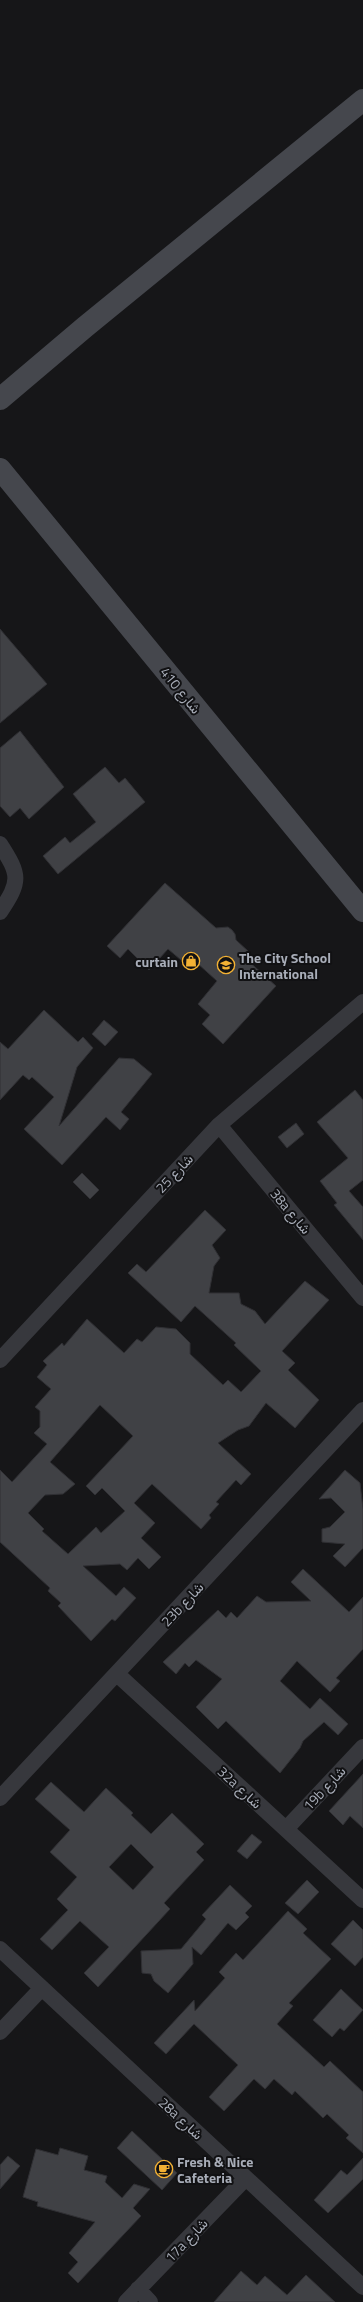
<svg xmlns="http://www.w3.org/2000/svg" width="363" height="2302" font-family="'Titillium Web',Vazirmatn,sans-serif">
	<rect width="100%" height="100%" fill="#161618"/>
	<path fill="#404145" stroke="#303034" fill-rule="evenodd" d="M0,629l47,55 -47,39z
		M20,731l44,56 -35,32 -9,-11 -10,9 -10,-11v-58z
		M105,767l14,16 6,-5 20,24 -87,72 -15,-18 22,-19 5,6 26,-21 -23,-28z
		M165,883l51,45 12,-1 4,3 3,4 1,6 13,12 -5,5 32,29 -53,58 -21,-20 8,-9 -12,-11 19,-23 -31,-28 -5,7 -13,-11 -19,21 -21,-21 -8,9 -13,-12z
		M44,1010l34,32 5,-5 10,11 -16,19 -18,59 60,-68 15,1 18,15 -31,38 8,7 -9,11 -14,-13 -44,48 -38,-36 30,-32 -22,-20 -3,3 -6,-5 -23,25v-58l8,7z
		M104,1020l14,12 -13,14 -13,-12z
		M355,1090l8,10v80l-14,11 14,16v33l-29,-35 3,-2 -17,-22 28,-23 -31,-36z
		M296,1123l8,11 -17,14 -9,-11z
		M82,1173l17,17 -9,9 -17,-17z
		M205,1210l21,20 -14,15 8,13 -6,8 -5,27h30l2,11 14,7 10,13 40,-43 24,19 -47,51 13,12 -7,7 31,30 -24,28 -29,-25 -17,23 -11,4 -20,13 33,31 -10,11 -5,-5 -20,22 3,2 -10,11 2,3 -10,11 -49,-45 -18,19 21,20 -14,15 20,19 -12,12 -11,-11 -11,12 -7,-6 -37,2 33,30 8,-9 12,11 -21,23 -3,-2 -21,22 -33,-35 3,-3 -13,-12 2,-3 -50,-46v-72l12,12 35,-38 -13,-11 6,-6v-16l-5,-4 16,-18 -14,-12 10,-12 -4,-4 19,-18 2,3 23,-27 37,34 13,-14 5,3 14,-15 20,2 14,14v11l33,31 5,-5 13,12 20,-21 -27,-26 2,-2 -41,-37 -14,16 -53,-49 9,-9 9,8zM100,1405l33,31 -47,50 9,9 7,-7 23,23 -24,22 -5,-6 -28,27 -26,-23 2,-2 -16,-16 17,-18 18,-1 12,-10 -25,-22z
		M345,1470l15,13 3,26v39l-18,19 -12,-11 12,-12 -23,-2v-13l8,-2 15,-15 -14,-14 -12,1z
		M303,1569l46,43 14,-15v52l-27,29 4,3 -10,11 -33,-31 -17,20 30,28 10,-11 28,26 -10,11 -14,-13 -21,19 -3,7 -20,25 -54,-52 -8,8 -22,-22 26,-28 -26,-19 -7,7 -4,-4 -9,11 -13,-12 55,-52 8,8 5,-6 6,6 20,-22 9,6 45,-1 -20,-19z
		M363,1774v54l-13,-12 -7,9 -14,-14z
		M51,1782l33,30 22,-24 27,25 -2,2 20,19 21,-21 32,31 -8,8 8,8 -40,43 6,6 -72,78 -14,-14 25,-26 -29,-26 -28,29 -12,-11 28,-29 -11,-11 20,-22 -27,-25 20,-22 -35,-31zM131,1844l23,23 -21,23 -24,-23z
		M252,1834l10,8 -15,17 -10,-8z
		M307,1880l12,12 -21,22 -13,-11z
		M230,1885l22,21 -7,7 4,4 -13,13 -8,-7 -27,32 -9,-8 1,17 -25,29 -14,-12 -3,-7 -9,-1 -1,-22 40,-2 25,-30 -4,-4z
		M288,1911l19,18 -4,4 28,26 -42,44 4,3 -16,18 47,43 6,-6 33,31v61l-17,-15 3,-3 -22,-21 -4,4 -28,-27 -3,4 -18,-16 -9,10 -11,-10 -30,32 -15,-14 29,-32 -44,-41 -28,30 -12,-11 40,-43 1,11 30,-33 -6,-6 17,-19 7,7z
		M353,1920l10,10v27l-8,9 -24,-22z
		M341,1989l22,21 -19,21 -4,-3 -8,9 -19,-17z
		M132,2131l45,42 -15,17 -45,-42z
		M60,2148l28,8 -4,14 23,6 -2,6 17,16 12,-14 16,5 -17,19 8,8 -63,67 -10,-10 10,-11 -9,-9 26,-31 -58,-16 1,-4 -15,-5 13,-48 22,6z
		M8,2156l12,10 -20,23v-24z
		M363,2158v21l-35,34 -14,-13 27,-30 6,5z
		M241,2271l16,14 8,-9 22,19 19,-20 29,27h-121z"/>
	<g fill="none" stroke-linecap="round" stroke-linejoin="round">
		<path stroke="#37383d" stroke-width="16" d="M0,844c20,31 21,37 0,68
			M219,1125l144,173
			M0,1360l219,-235 144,-123
			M117,1674l246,226
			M0,1798l363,-388
			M286,1829l77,-82
			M0,1949l363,338
			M0,2032l42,-44
			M138,2289l12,13
			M126,2302l120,-124"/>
		<path stroke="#45474d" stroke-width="22" d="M0,399l85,-72 278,-227
			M0,469l363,442"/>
	</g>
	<defs>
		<symbol id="shop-ring" viewBox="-11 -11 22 22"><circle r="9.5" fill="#111113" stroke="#f2b134" stroke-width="1.5"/><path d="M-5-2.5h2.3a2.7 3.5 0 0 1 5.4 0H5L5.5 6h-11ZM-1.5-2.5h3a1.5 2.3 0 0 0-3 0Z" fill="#f2b134"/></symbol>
		<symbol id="school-ring" viewBox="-11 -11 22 22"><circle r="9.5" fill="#111113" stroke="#f2b134" stroke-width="1.5"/><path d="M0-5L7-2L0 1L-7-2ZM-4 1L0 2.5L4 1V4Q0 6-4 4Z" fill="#f2b134"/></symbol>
		<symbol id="cafe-ring" viewBox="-11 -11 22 22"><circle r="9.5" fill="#111113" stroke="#f2b134" stroke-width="1.5"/><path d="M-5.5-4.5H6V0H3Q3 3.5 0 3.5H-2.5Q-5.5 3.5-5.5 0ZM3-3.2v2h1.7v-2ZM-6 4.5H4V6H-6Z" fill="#f2b134"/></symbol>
	</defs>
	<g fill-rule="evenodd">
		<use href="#shop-ring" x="181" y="951" width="20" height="20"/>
		<use href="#school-ring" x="216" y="955" width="20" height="20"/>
		<use href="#cafe-ring" x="154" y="2159" width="20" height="20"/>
	</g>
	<g text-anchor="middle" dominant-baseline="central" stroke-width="4" stroke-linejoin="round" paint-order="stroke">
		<g font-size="14" fill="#a8adb8" stroke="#111113">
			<text transform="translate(181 690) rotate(51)">شارع 410</text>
			<text transform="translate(174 1173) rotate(-47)">شارع 25</text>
			<text transform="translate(291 1211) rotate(50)">38a شارع</text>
			<text transform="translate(182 1604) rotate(-47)">23b شارع</text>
			<text transform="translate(240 1787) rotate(43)">32a شارع</text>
			<text transform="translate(324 1788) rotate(-47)">19b شارع</text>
			<text transform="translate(181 2118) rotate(43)">28a شارع</text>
			<text transform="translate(186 2240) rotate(-46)">17a شارع</text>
		</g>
		<g font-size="14" font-weight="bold" fill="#a8adb8" stroke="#111113" text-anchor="start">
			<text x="239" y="957">The City School<tspan x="239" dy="16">International</tspan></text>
			<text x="178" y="961" text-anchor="end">curtain</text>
			<text x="177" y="2161">Fresh &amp; Nice<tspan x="177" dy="16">Cafeteria</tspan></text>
		</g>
	</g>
</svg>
